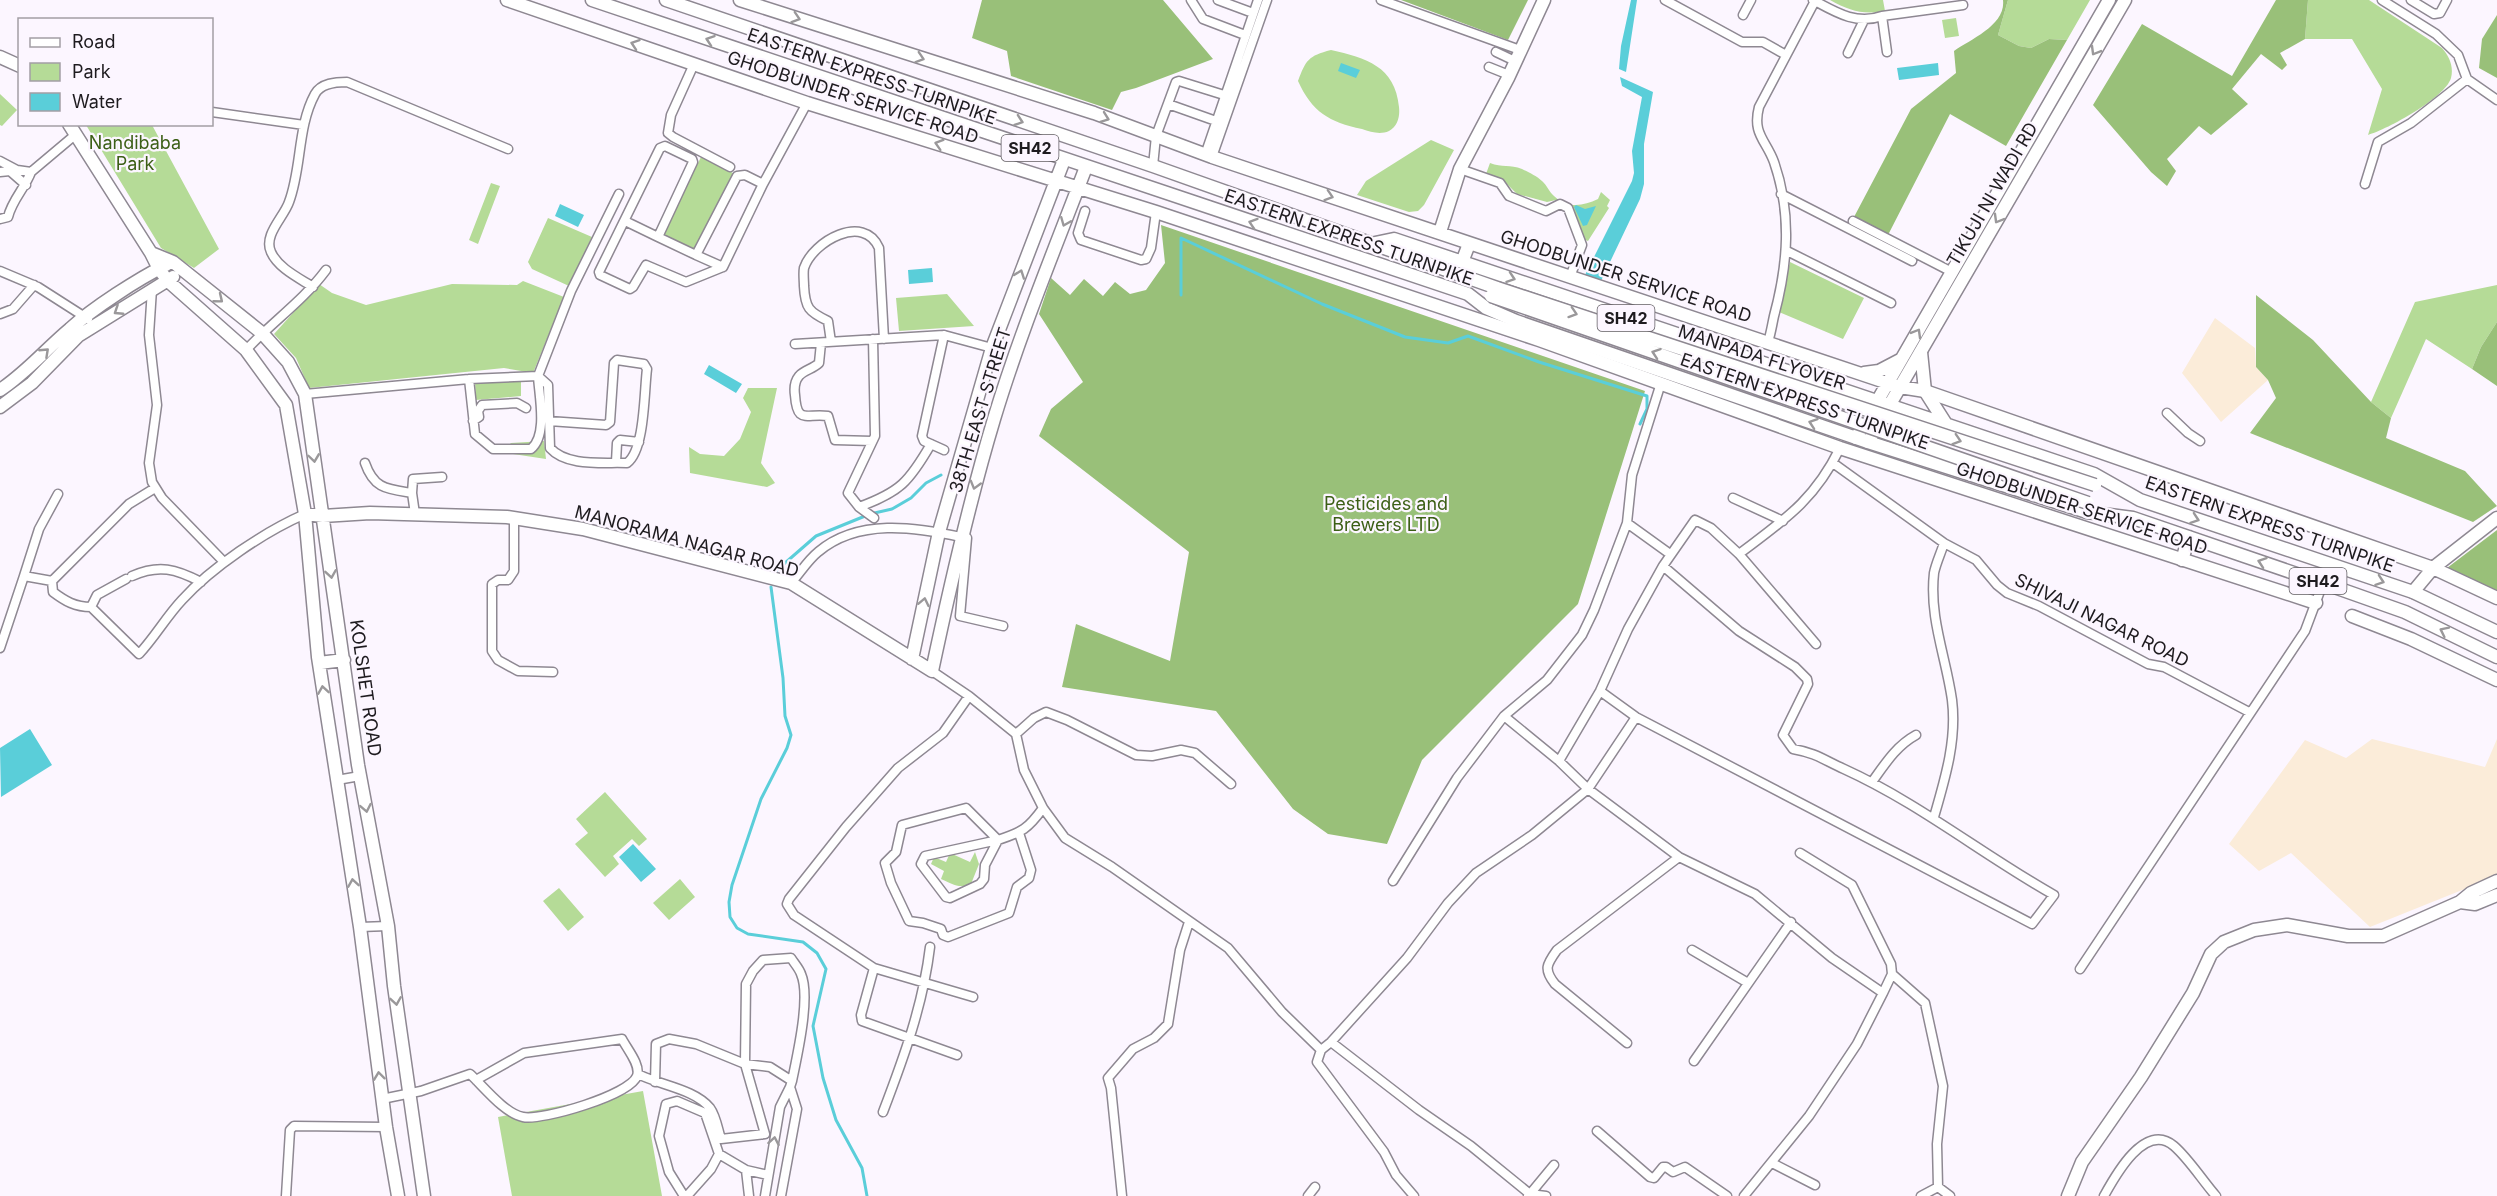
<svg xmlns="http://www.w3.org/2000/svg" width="2497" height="1196" font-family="Inter,sans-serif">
	<rect width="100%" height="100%" fill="#fcf6ff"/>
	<path fill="#fbecd9" d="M2215,318l40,30 1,19 12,13 -47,42 -39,-49z
		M2372,739l113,28 12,-28v137l-127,51 -79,-74 -32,18 -30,-27 76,-104 41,18z"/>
	<path fill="#b5db97" d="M1830,0h53l2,11c-22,4 -35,0 -55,-11z
		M2008,0h82l-23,40 -18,-1 -18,9 -12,-2 -21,-11z
		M2308,0h61l73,48c7,8 12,18 9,30 -6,20 -63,51 -83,57l14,-46 -30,-50h-47z
		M1956,18l3,18 -14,2 -3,-18z
		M1331,50c35,8 64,16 68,57 1,9 -1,19 -10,24 -9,4 -18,1 -27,-2 -33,-7 -50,-17 -64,-48 8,-21 10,-25 33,-31z
		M0,94l17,16 -15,16 -2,-1z
		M86,125h66l67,124 -25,19 -33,-20z
		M1431,140l23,10 -30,55 -6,6 -9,1 -52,-17 9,-14z
		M701,157l32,16 -39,80 -33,-16z
		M1490,163c12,5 20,1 32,6 6,3 15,7 20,12 5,4 7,11 12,15 14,13 29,10 44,3l3,-7 9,8 -3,6 2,2 -21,33 -5,-2 -16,-35 -11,-4 -9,2 -30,-8 -13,-13 -18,-7z
		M491,183l9,3 -22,58 -9,-4z
		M548,218l44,19 -23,49 -37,-17 -4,-7z
		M1790,262l74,36 -21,41 -64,-27z
		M523,281l41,16 -31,76 -29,-5 -195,20 -13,-30 -22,-24 45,-50 13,9 34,12 86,-21 65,1z
		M2497,285v37l-16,25 -9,22 -46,-30 -35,79 -20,-16 44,-100z
		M947,294l27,32 -75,5 -3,-33z
		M475,382h46v14l-45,4z
		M748,388h29l-16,75 14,20 -8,4 -77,-14 -1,-26 11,7 24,2 16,-17 11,-27 -8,-14z
		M544,441l2,18 -40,-6 1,-6 4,-4z
		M605,792l42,47 -8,7 -7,-7 -19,17 6,8 -14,13 -30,-33 13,-11 -12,-14z
		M975,852l4,12 -8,20c-12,5 -19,0 -30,-5l3,-8 -13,-7 3,-7 12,5 4,-9 20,9z
		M680,879l15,18 -26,23 -16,-17z
		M559,888l25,29 -16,14 -25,-30z
		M643,1091l19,105h-150l-14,-79z"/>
	<path fill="#99c079" d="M982,0h181l50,59 -77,29 -15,4 -9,18 -101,-34 -4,-25 -35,-13z
		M1401,0h127l-20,40z
		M2003,0h5l-10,35 21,11 12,2 18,-9 18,1 -61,106 -56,-32 -62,121 -34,-18 57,-108 45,-36 -2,-22c17,-12 52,-26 49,-51z
		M2276,0h32l-3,39 -25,14 7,12 -5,5 -21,-16 -29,35 16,15 -37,31 -12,-9 -32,33 9,12 -9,15 -16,-14 -58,-67 49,-81 90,52z
		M2497,15v63l-18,-10 3,-29z
		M1161,225l484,166 -67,213 -156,156 -35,84 -59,-10 -35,-25 -77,-98 -154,-24 14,-63 94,37 19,-109 -150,-116 12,-27 32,-27 -44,-68 12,-36 19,17 14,-16 19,17 12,-14 15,12 16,-4 19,-27z
		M2256,295l57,45 58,62 20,16 -5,20 79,33 32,35 -24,16 -223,-89 26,-35 -8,-18 -12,-13z
		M2497,322v64l-25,-17 9,-22z
		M2497,530v61l-50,-23z"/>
	<path fill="#5aced9" d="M1631,0h6l-11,72 -7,-3 2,-23z
		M1341,63l19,7 -4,8 -18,-7z
		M1938,63l1,12 -40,5 -2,-12z
		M1620,77l33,15 -9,52v40l-4,15 -39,82 -16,-6 47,-94 2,-8 -2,-22 10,-54 -20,-11z
		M560,204l24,11 -6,12 -23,-11z
		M1576,205l9,4 11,-3 -9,19 -4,1 -9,-19z
		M932,268l1,14 -24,2 -1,-14z
		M709,365l33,19 -6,9 -32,-19z
		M30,729l22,36 -51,32 -1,-49z
		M633,844l23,25 -15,13 -22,-25z"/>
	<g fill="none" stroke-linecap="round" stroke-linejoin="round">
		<path stroke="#5aced9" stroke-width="3" d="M1181,295v-57l141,66 83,33 43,6 20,-7 71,26 108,34v13l-7,15
			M777,570l39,-34 54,-22 22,-5 19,-11 15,-15 15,-8
			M771,587l12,91 2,38 6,19 -4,13 -26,51 -29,86 -3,17 1,15 7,11 11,6 55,8 14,11 9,16 -13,57 10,52 13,42 26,48 5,28"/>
		<defs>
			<path id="street" d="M1191,0l12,19 42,16
				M1218,0l35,13
				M1381,0l139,50
				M1665,0l77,42h21l23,13
				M2382,0l54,34 22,21 9,24 30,21
				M2411,0l23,14 6,-1 7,-13
				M1815,1c22,12 42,24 67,15l81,-11
				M1743,15l8,-15
				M1882,16l5,36
				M1496,52l19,9
				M1848,53l16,-33
				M694,64l-23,51 -3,18 5,4 57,30
				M1489,67l20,8
				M1168,104l48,17
				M212,112l92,13
				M1205,155l53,-155
				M1212,157l55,-157
				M0,161l17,9 14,2 44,-37
				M1153,166l3,-30 20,-54 3,-1 45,14
				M1460,169l40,14 9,13 37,15 14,-7 8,4 14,37 -12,32
				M0,172l10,-1 16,14
				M2365,184l13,-42 33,-19 56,-44
				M1781,194l131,67
				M1085,211l-7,22 3,7 60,20 5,-1 5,-11 5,-36
				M0,219l8,-2c4,-17 17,-29 23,-45
				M625,221l33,16 35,-75 -1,-3 -27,-13 -5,2 -61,124 1,3 30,14 3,-2 13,-22 40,17 37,-15 40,-83 44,-81
				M1853,221l99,51
				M658,237l38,18 41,-79 8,-1 18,9
				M1787,251l104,52
				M696,255l27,12
				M0,271l38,16 50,32
				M313,287c-14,-9 -35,-19 -42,-35 -8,-17 13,-35 18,-50 13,-34 8,-75 26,-108 6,-11 21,-12 32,-12l161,67
				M152,289l-3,46 8,70 -8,58 3,19 10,16 62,64
				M0,314l13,-5 21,-24
				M873,339l2,97 -27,57 11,14 15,11
				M831,342l-3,-21c-19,-9 -23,-13 -24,-35 0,-5 -1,-13 0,-18 9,-27 60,-55 75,-20l5,91
				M1768,342c3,-9 4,-17 6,-26 14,-52 18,-102 0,-154 -8,-22 -22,-28 -15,-55l56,-106 -2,-1
				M821,343l-2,20c-6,6 -15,7 -20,13 -5,6 -5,12 -4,19 2,30 11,18 33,21l7,24 37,1
				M795,344l149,-9 48,13
				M246,350c26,-28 57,-49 80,-80
				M538,376l10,9 2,63c17,19 53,14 77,15 18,-13 17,-71 20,-94l-3,-5 -27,-4 -3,3 -4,59 -4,3 -57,-4
				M469,379l6,55 18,15h38c17,-14 8,-53 7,-73
				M305,394l164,-15 69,-3 33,-85 48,-97
				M2167,413l21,20 12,8
				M473,421l6,-4 -1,-6 4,-6 35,-2 9,5
				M944,450l-20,-9 -2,-5 22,-101
				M616,462l1,-19 3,-3 19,2
				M365,463c9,26 22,26 47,30l1,-14 29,-2
				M1833,463l111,80 32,17 21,25 10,8 32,13 109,58 16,3 85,45
				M412,493l3,21
				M1733,498l50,23
				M859,507c41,-15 50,-25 72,-63
				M514,518v53l-6,9h-10l-6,4v67l6,9 20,11 35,1
				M1627,523l43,31
				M967,538l-7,78 43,10
				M1739,554l77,90
				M24,576l15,-47 19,-35
				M132,576c27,-12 44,-7 69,6
				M52,581l1,11c12,9 22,15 38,15
				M791,583c9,-10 17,-23 27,-31 40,-34 97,-25 143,-15
				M91,607l48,47c16,-17 27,-37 43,-54 30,-33 82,-68 123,-86
				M91,607l6,-12 29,-16
				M0,648l24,-72 28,5 77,-77 26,-16
				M932,671l37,25 47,38 8,36 19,38 22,30 47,29 116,81 54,64 39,38
				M1600,691l36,26 396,207 22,-29c-71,-40 -135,-92 -210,-126 -20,-9 -28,-16 -51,-20l-10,-14 25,-51 -1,-5 -12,-12 -56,-36 -76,-65
				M1504,716l55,45 29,28 91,68 76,37 77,64 51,35 -26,51 -48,72 -65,80
				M1016,734l18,-16 12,-6 21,8 69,35 16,1 29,-6 14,3 36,31
				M1559,761l41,-70 28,-62 35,-63 32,-46 16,8 28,26c45,-34 75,-53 101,-106
				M337,780l23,-4
				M1872,782c13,-18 24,-36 44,-47
				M1934,817c11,-38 23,-77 18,-117 -6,-43 -23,-82 -18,-127 2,-10 7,-20 10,-30
				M998,840l-32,-32 -64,17 -6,27 -11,11 6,20 18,38 14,2 18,6 2,6 5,2 61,-24 8,-26 12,-9 2,-8 -12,-37
				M998,840l-73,16 -4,8 25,33 4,1 30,-14 4,-5 1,-14 13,-25c24,-8 30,-11 45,-32
				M1800,853l52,32 39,79 1,10
				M1393,881l64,-103 47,-62 43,-36 35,-45 12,-25 33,-87 5,-48 29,-92
				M360,927l28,-1
				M1692,950l56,33
				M874,968l99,29
				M2080,969l225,-338 18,-48
				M1883,993l9,-19 33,29 18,83 -6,58 1,43
				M1331,1042l88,68 52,36 59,48 -2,2
				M1627,1043l-72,-59c-12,-15 -8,-20 2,-34l122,-93
				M957,1055l-95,-34 -1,-6 13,-47 -80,-53 -7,-11 2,-5 57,-72 52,-59 45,-35 26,-37
				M1694,1061l97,-139
				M638,1074c21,11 57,15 72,34 6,8 8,22 11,31l44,-5 -20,-70 1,-80 7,-13 10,-11 28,-2c3,5 8,10 10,16 10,23 -4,82 -9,107
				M655,1082l1,-38 13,-5 27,5 49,20 25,3 22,14 -2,6 7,22 -16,87
				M382,1099l39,-8 49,-17c13,12 35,40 53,43 19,4 107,-22 114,-41 4,-11 -10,-27 -15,-37l-98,14 -48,27
				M883,1112c21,-55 40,-107 47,-165
				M1597,1131l53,46 4,1 9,-11h3l7,5 12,-5 42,29
				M719,1154l27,16 22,5
				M1772,1163l43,22
				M746,1170l3,26
				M1530,1194l24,-29
				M1530,1194l16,2
				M286,1196l4,-66 4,-4 92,1
				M684,1196l-15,-24 -10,-36 7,-32 11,-3 28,12 14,41 -8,15 -24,27
				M765,1196l15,-89 10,-20
				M1122,1196l-11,-108 -3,-10 25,-29 21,-11 14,-14 12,-74 9,-28
				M1308,1196l7,-9
				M1414,1196l-18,-21 -12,-23 -67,-90 4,-12 10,-8 76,-84 41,-55 28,-30 56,-38 56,-46 48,-72
				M1921,1196l17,-9 12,9
				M2104,1196c11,-20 41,-75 70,-50 15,13 28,34 42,50"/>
			<path id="secondary" d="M507,0l300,103 349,109 383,128 301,108 476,155
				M740,0l354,113 118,44 688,230 25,4 508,177 64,30
				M0,57l20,9
				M69,124l82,129 8,16 9,12 78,69 40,55 19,109 13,143 42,270 26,200 12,69
				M1440,232l20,-63 48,-91 36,-78
				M151,253l22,9 89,71 26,29 17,32 53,371 30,161 6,60 30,210
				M1864,373l15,-2 21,-11
				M0,390c26,-17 46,-41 70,-61 23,-21 68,-50 96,-64
				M0,407l32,-24 46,-47 95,-59
				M1856,438l253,-438
				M1868,442l257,-442
				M305,514l18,2 47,-3 137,4 76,12 208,54 141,88c18,-85 37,-169 62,-252 26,-86 60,-168 92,-252
				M2413,592l20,-24 64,-50
				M2352,616l59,23 86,41
				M912,659l27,-127 53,-184 72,-188
				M319,663l25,-3
				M2460,902l15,2 22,-9
				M2068,1196l14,-34 59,-85 52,-84 18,-39 13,-12 30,-12 33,-5 61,11h35l77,-34 11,-9 26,-12"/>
			<path id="primary" d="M592,0l876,294 18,14 30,13 352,121 219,70 46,6 190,65 82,29 92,45
				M666,0l487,166 344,122
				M1375,243l19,-4 700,235 46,26 273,92 84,40
				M1462,262l7,-18
				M1921,352l4,39 21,33
				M2182,560l7,-23"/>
		</defs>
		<use href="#street" stroke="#8e8892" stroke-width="11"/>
		<use href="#secondary" stroke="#8e8892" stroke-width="15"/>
		<use href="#primary" stroke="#8e8892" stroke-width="15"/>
		<use href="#street" stroke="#fff" stroke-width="8"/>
		<use href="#secondary" stroke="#fff" stroke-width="12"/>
		<use href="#primary" stroke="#fff" stroke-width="12"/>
		<defs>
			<path id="primary-bridge" d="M1497,288l598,197
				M1491,296l597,207"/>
		</defs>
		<use href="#primary-bridge" stroke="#8e8892" stroke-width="15" stroke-linecap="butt"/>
		<use href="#primary-bridge" stroke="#fff" stroke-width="12"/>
	</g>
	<defs><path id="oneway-chevron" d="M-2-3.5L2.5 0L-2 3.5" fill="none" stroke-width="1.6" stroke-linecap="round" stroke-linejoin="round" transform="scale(1.5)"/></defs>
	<g stroke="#9a989a">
		<use href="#oneway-chevron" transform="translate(796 18) rotate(18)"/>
		<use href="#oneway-chevron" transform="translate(710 40) rotate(-161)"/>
		<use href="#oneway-chevron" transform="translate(635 44) rotate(-161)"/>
		<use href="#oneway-chevron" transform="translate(2095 51) rotate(120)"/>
		<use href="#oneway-chevron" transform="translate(920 58) rotate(18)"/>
		<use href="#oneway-chevron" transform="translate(1105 118) rotate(20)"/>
		<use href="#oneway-chevron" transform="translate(1019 121) rotate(19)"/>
		<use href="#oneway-chevron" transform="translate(939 144) rotate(-163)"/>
		<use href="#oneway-chevron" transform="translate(1329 196) rotate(18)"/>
		<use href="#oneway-chevron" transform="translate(1998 219) rotate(120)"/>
		<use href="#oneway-chevron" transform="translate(1065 222) rotate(112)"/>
		<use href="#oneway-chevron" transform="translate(1253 223) rotate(-162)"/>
		<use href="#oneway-chevron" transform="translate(1020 274) rotate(-70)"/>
		<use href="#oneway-chevron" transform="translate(1511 278) rotate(19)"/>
		<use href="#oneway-chevron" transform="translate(219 299) rotate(39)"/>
		<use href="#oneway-chevron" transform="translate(118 311) rotate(147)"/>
		<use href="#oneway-chevron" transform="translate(1573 313) rotate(18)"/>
		<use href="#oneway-chevron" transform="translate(1917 333) rotate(-60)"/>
		<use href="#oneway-chevron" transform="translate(45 352) rotate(-43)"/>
		<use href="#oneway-chevron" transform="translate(1656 353) rotate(-161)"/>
		<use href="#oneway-chevron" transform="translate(1813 423) rotate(-161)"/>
		<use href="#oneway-chevron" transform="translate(1957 440) rotate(18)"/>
		<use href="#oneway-chevron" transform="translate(314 458) rotate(82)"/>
		<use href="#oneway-chevron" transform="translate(975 485) rotate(106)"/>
		<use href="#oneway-chevron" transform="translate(2195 519) rotate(19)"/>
		<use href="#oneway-chevron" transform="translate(2262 562) rotate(-161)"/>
		<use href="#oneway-chevron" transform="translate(331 574) rotate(81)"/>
		<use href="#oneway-chevron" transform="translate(2380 581) rotate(19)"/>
		<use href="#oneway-chevron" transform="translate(924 602) rotate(-78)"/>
		<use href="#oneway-chevron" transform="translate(2444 631) rotate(-154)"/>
		<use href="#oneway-chevron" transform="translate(323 690) rotate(-99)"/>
		<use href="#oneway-chevron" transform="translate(366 808) rotate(79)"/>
		<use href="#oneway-chevron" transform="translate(353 883) rotate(-99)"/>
		<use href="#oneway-chevron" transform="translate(396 1001) rotate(81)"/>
		<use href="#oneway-chevron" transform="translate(379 1076) rotate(-97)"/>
		<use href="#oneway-chevron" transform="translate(774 1141) rotate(-80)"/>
	</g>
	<g text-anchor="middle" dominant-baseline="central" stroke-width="4.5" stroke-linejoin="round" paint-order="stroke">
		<g fill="#fcf6ff" stroke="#615d62" stroke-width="1.5">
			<rect x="1001.5" y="135" width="57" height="26" rx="4.5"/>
			<rect x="1597.5" y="305" width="57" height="26" rx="4.5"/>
			<rect x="2289.5" y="568" width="57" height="26" rx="4.5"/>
		</g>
		<g font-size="16" font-weight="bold" fill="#1e1b1f">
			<text x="1030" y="148">SH42</text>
			<text x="1626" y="318">SH42</text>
			<text x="2318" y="581">SH42</text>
		</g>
		<g font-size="18" fill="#1e1b1f" stroke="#fcf6ff">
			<text transform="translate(872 76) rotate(19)">EASTERN EXPRESS TURNPIKE</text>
			<text transform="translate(853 97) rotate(18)">GHODBUNDER SERVICE ROAD</text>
			<text transform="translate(1992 194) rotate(-60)">TIKUJI NI WADI RD</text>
			<text transform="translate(1349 237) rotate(19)">EASTERN EXPRESS TURNPIKE</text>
			<text transform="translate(1626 276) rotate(18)">GHODBUNDER SERVICE ROAD</text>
			<text transform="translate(1762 357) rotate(18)">MANPADA FLYOVER</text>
			<text transform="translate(1805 401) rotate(19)">EASTERN EXPRESS TURNPIKE</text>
			<text transform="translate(980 410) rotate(-73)">38TH EAST STREET</text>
			<text transform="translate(2082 508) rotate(18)">GHODBUNDER SERVICE ROAD</text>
			<text transform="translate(2270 524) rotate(19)">EASTERN EXPRESS TURNPIKE</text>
			<text transform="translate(687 541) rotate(15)">MANORAMA NAGAR ROAD</text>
			<text transform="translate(2102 620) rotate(26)">SHIVAJI NAGAR ROAD</text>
			<text transform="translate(366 688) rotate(82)">KOLSHET ROAD</text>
		</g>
		<g font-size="18" fill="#3c5f16" stroke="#fcf6ff">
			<text x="135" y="142">Nandibaba<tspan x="135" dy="21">Park</tspan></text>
			<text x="1386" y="503">Pesticides and<tspan x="1386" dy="21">Brewers LTD</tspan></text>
		</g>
	</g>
	<rect x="18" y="18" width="195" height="108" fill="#fcf6ff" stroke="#a39ea5" stroke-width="1.5"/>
	<rect x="30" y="38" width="30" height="9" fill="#ffffff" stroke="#a39ea5" stroke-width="1.5"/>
	<text x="72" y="48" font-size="18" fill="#1e1b1f">Road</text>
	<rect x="30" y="63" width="30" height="18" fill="#b5db97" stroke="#a39ea5" stroke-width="1.5"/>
	<text x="72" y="78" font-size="18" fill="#1e1b1f">Park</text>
	<rect x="30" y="93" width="30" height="18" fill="#5aced9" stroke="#a39ea5" stroke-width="1.5"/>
	<text x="72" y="108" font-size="18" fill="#1e1b1f">Water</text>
</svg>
